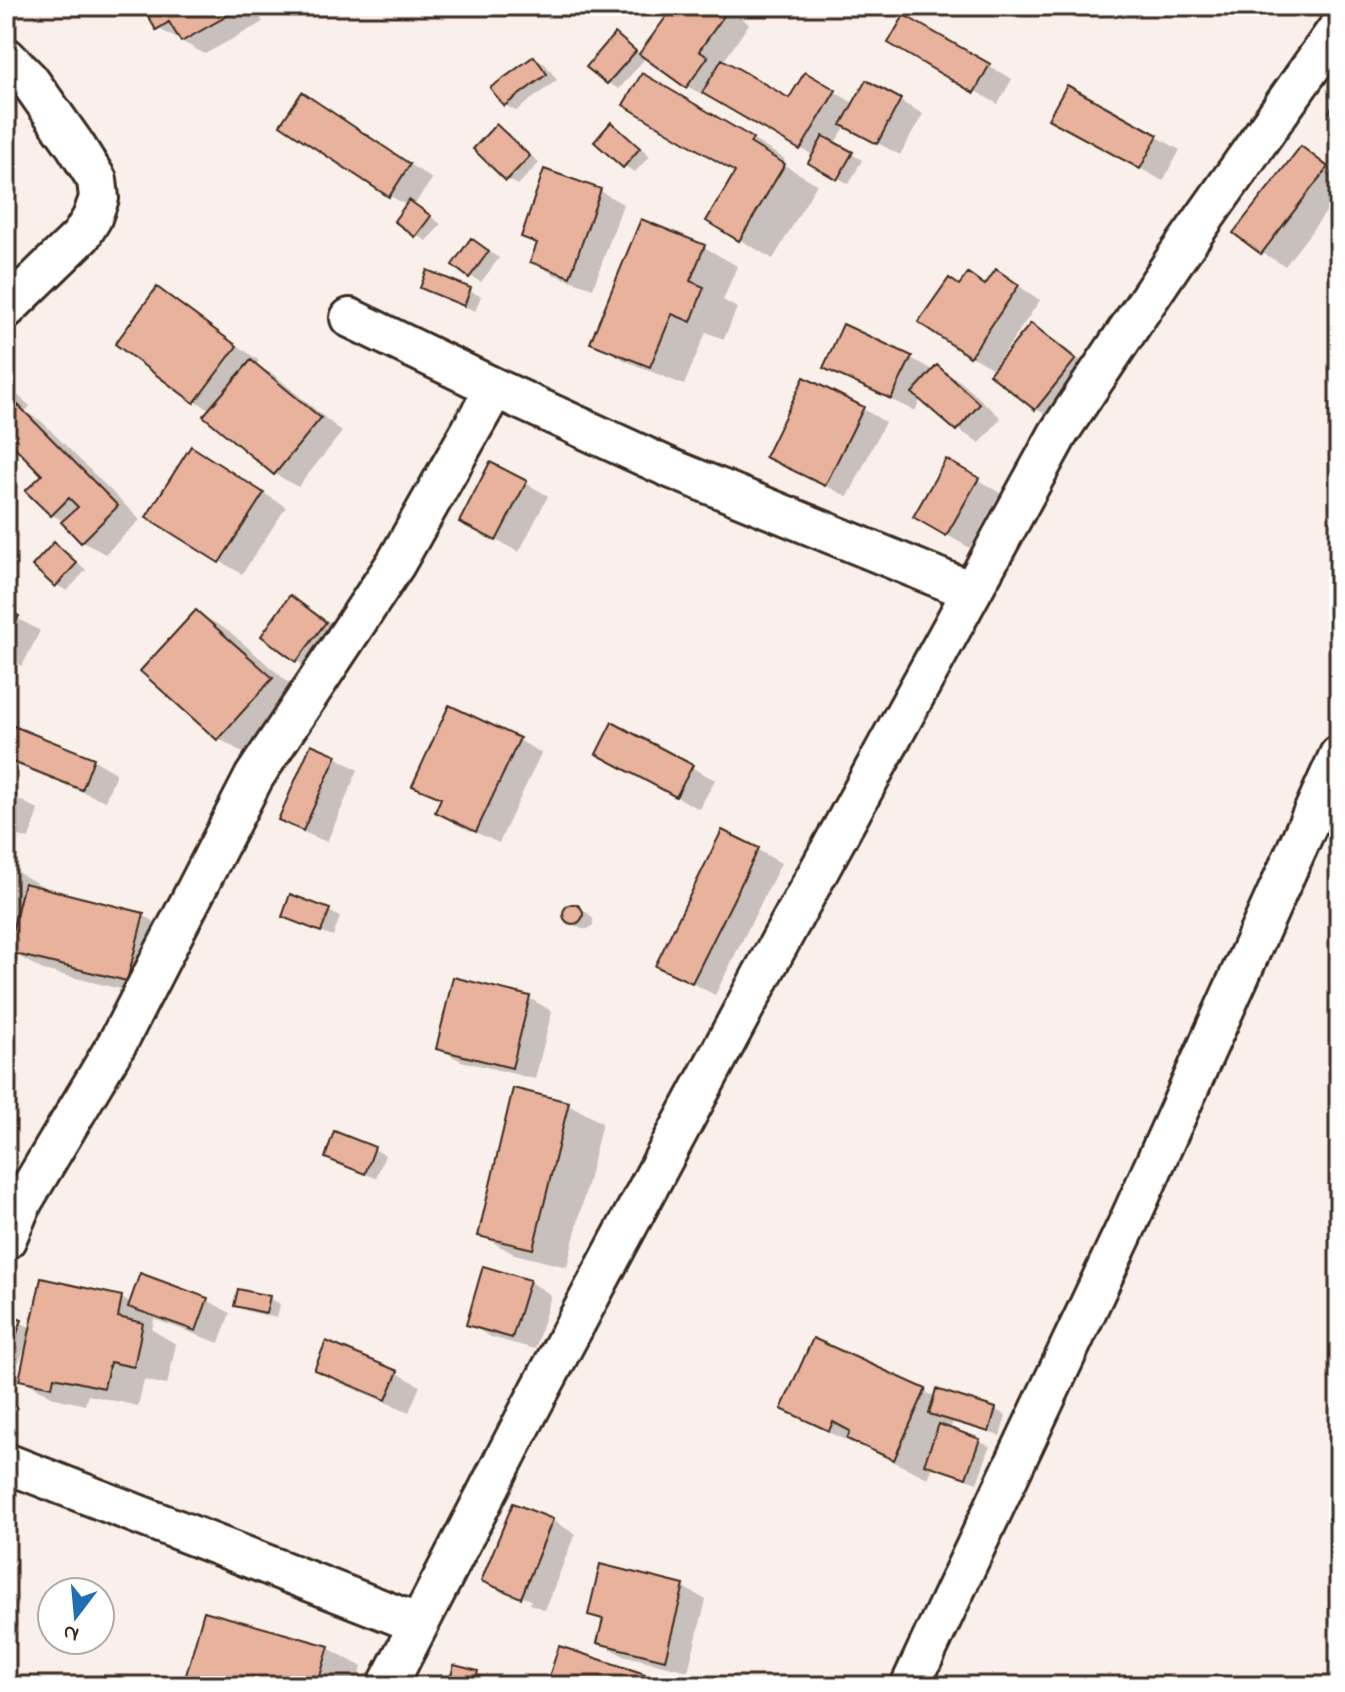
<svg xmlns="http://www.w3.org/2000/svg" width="1345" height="1692" font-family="'Indie Flower',sans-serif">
	<rect width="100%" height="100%" fill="#faf0eb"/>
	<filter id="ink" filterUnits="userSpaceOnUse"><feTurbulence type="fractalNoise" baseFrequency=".0125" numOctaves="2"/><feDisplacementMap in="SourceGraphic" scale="16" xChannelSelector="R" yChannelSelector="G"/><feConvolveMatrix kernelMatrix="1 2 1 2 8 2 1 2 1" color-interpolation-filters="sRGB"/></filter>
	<g filter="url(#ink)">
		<path fill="#0003" d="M145,6h109l9,16 -58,32 -48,-26z
			M676,6h48l25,18 -26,38 67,39 16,-26 49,29 12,-21 56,31 -23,41 -54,-29 -12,18 28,16 -13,24 -38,-22 3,-6 -102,-59 -2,2 -23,-13 -41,-29 -27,32 -11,-6 -19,-17 26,-30 26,19z
			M904,18l108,61 -14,25 -108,-61z
			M534,58l11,6 12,16 -41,31 -11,-6z
			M1068,87l112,63 -17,31 -90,-50z
			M677,94l108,65 -3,5 35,20 -44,75 -65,-38 30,-50z
			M303,95l22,13 107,71 -18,26 27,19 -14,17 -11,-6 -8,-29 -18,-10z
			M611,125l11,6 28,25 -15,16 -11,-6z
			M497,127l11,6 31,30 -21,22 -11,-6z
			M1301,148l23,14 15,11v22l-54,71 -23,-13 -26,-20z
			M600,191l23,13 -30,84 -38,-13 -23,-13 6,-17 -15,-9z
			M482,247l17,11 -18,24 -11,-6z
			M704,247l33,19 -14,34 14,8 -13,31 -18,-7 -22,53 -58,-24 -33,-19z
			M997,272l43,28 -38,56 2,2 27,-32 23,13 43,35 -38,48 -23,-13 -44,-36 3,-3 -24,-14 -50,-34 39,-36 9,-11 18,11z
			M428,273l53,23 -6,15 -53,-24z
			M158,290l22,13 79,58 -3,4 18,10 68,57 -44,55 -23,-13 -69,-58 5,-6 -16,-9z
			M911,358l23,13 3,-3 23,13 41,37 -21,25 -23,-14 -36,-31 -6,13 -67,-31 -23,-13z
			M6,385l24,21 -5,6 16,9 99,99 -35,34 -23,-13 -19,-20 -11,-6 -7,-40 -39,-39z
			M863,409l22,13 -37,75 -81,-41z
			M214,462l72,45 -44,67 -22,-13z
			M947,462l53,31 -30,55 -55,-31z
			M526,483l22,13 -29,56 -35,-18z
			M55,545l11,6 20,19 -19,21 -11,-6z
			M291,598l23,13 34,25 -28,38 -23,-13z
			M6,612l34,19 -18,35 -16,-8z
			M197,612l33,20 76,66 -54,60 -34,-20z
			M6,725l88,35 22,13 -11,28 -99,-40z
			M613,725l102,55 -16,29 -78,-43z
			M519,740l22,13 -42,90 -39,-18 -23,-13 5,-12 -28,-15z
			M336,757l22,13 -31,72 -24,-10 -22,-13z
			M6,794l9,3 23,13 -9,29 -23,-7z
			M758,850l23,13 -66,132 -57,-30z
			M6,866l40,22 -1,3 98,24 33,19 -15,65 -118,-29 -25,-14 -12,-4z
			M291,897l38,14 11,6 -7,19 -38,-14 -11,-6z
			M570,907h7l12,7 4,5v6l-5,4h-6l-12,-7 -5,-5 1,-6z
			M529,998l23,13 -17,68 -74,-18 -23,-13z
			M568,1104l34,19 -35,144 -53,-13 -34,-19z
			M374,1149l11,6 -9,23 -38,-14 -11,-6z
			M529,1281l22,14 -16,54 -44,-12 -23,-13z
			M121,1298l10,5 76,-3 23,13 -11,30 -65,-24 -2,11 24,14 -9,41 -23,-5 -6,26 -50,-11 -3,10 -30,-7 -34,-19 8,-36 -2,-1 -8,20 -13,-5v-41l26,12z
			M269,1298l11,6 -3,14 -30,-7 -11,-6z
			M814,1340l122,57 59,12 11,7 -6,20 -47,-14 -4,8 30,11 11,6 -13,36 -44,-16 -5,11 -45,-21 -19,-11 -1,2 -46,-21 -34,-19z
			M328,1344l69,29 23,13 -11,26 -69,-29 -23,-13z
			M552,1520l23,14 -30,76 -15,-6 1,-4 -27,-11v4l-21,-12z
			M6,1534l6,4 -6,24z
			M683,1587l23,13 -18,71 -66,-16 -23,-13 5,-20 -14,-8z
			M328,1648l34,19 -6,19h-172z
			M560,1649l85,27 18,10h-114z
			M477,1673l11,6 -2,7h-36z"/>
		<path fill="#e8b29d" stroke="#3b2a1e" stroke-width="2" d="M142,6h98l1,2 -60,34 -12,-20 -13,8z
			M674,6h48l6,4 -29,41 9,6 -22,31 -47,-34z
			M904,15l86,49 -16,29 -86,-50z
			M615,33l21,18 -29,33 -21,-17z
			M534,56l13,18 -43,32 -14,-18z
			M722,59l67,39 16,-26 31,18 -36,60 -98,-57z
			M642,73l111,65 -3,5 35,21 -46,77 -33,-20 29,-49 -112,-67z
			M866,80l35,19 -24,45 -36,-19z
			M1067,85l91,50 -18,34 -92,-50z
			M302,92l108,72 -21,33 -109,-72z
			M1339,96v23l-10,-7z
			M611,122l29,26 -17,20 -29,-26z
			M496,124l34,32 -24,25 -33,-32z
			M823,136l30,16 -16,28 -29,-17z
			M1301,146l27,21 -67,87 -28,-21z
			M544,169l57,20 -31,88 -40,-15 7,-19 -16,-6z
			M409,200l22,16 -16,21 -21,-16z
			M641,219l64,26 -15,36 14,6 -13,35 -19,-8 -22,53 -60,-24z
			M471,238l18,13 -20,27 -17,-13z
			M996,269l23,16 -49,72 -52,-35 31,-44 10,7 9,-12 17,12z
			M427,270l44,18 -7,18 -44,-18z
			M157,287l80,59 -43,57 -79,-59z
			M1031,323l45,36 -41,51 -46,-36z
			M843,324l69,32 -21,43 -68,-31z
			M251,360l70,58 -47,57 -71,-59z
			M937,365l43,39 -24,27 -44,-38z
			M804,377l60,30 -39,79 -60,-29z
			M18,405l100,101 -37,37 -20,-21 17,-15 -9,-9 -18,18 -26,-25 17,-16 -36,-37v-20z
			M191,446l73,47 -45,70 -73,-46z
			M946,459l33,19 -33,58 -33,-19z
			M490,462l37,19 -31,60 -37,-19z
			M54,542l23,21 -22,24 -23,-21z
			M290,595l36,27 -30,40 -35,-26z
			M6,610l13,6 -13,25z
			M196,610l77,68 -56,62 -77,-69z
			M449,705l71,33 -44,94 -41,-20 6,-14 -29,-12z
			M612,722l81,43 -17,32 -80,-43z
			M6,723l88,35 -12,32 -76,-31z
			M311,744l26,11 -34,76 -25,-11z
			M6,792l10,3 -9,33 -1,-1z
			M722,830l37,18 -67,135 -37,-17z
			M6,864l7,2 -7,23z
			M24,883l120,30 -17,68 -120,-29z
			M290,894l40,15 -9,23 -39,-15z
			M563 914a10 10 0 1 1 20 0a10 10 0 1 1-20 0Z
			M453,977l77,19 -18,72 -76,-19z
			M513,1088l56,14 -36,147 -55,-13z
			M334,1131l41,16 -10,27 -40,-16z
			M483,1266l47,14 -18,58 -46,-13z
			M140,1273l68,25 -12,33 -68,-24z
			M41,1278l81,18 -4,21 25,6 -9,44 -24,-5 -6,26 -50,-11 -2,10 -33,-7z
			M238,1289l32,7 -4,17 -32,-7z
			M6,1314l16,6 -14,37h-2z
			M813,1338l113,51 -32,71 -47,-21 3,-8 -17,-9 -4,9 -48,-22z
			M326,1341l72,30 -12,29 -72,-30z
			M936,1389l60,19 -7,24 -60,-18z
			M939,1424l41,15 -14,39 -42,-14z
			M513,1503l40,16 -32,79 -40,-17z
			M600,1564l84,21 -19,75 -68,-17 6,-24 -15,-4z
			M204,1611l125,35 -12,40h-48l-27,-7 -2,7h-57z
			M559,1646l86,28 -4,12h-95z
			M454,1665l24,6 -4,15h-26z"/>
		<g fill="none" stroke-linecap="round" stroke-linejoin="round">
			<defs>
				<path id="street" d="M6,57l23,23 46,65 22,35 2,18 -7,20 -11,18 -75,73
					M350,318l145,70 177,81 299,122
					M6,1240l17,-39 96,-161 135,-263 142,-214 99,-175
					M6,1463l413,161
					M387,1686l145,-281 232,-434 294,-537 118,-176 163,-231
					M910,1686l219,-465 210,-466"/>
			</defs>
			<use href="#street" stroke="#3b2a1e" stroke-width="44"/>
			<use href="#street" stroke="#fff" stroke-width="38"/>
		</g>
	</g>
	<rect width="1345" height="1692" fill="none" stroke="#fff" stroke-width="32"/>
	<rect x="16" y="16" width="1313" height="1660" fill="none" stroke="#3b2a1e" stroke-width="3" filter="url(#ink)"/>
	<g transform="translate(76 1616) rotate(196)"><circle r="38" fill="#ffffff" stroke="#b1aaa5" stroke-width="2"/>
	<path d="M0-6L14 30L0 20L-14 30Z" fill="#1f6fb2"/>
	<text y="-12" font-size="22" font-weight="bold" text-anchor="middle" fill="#3b2a1e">N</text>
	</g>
</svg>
